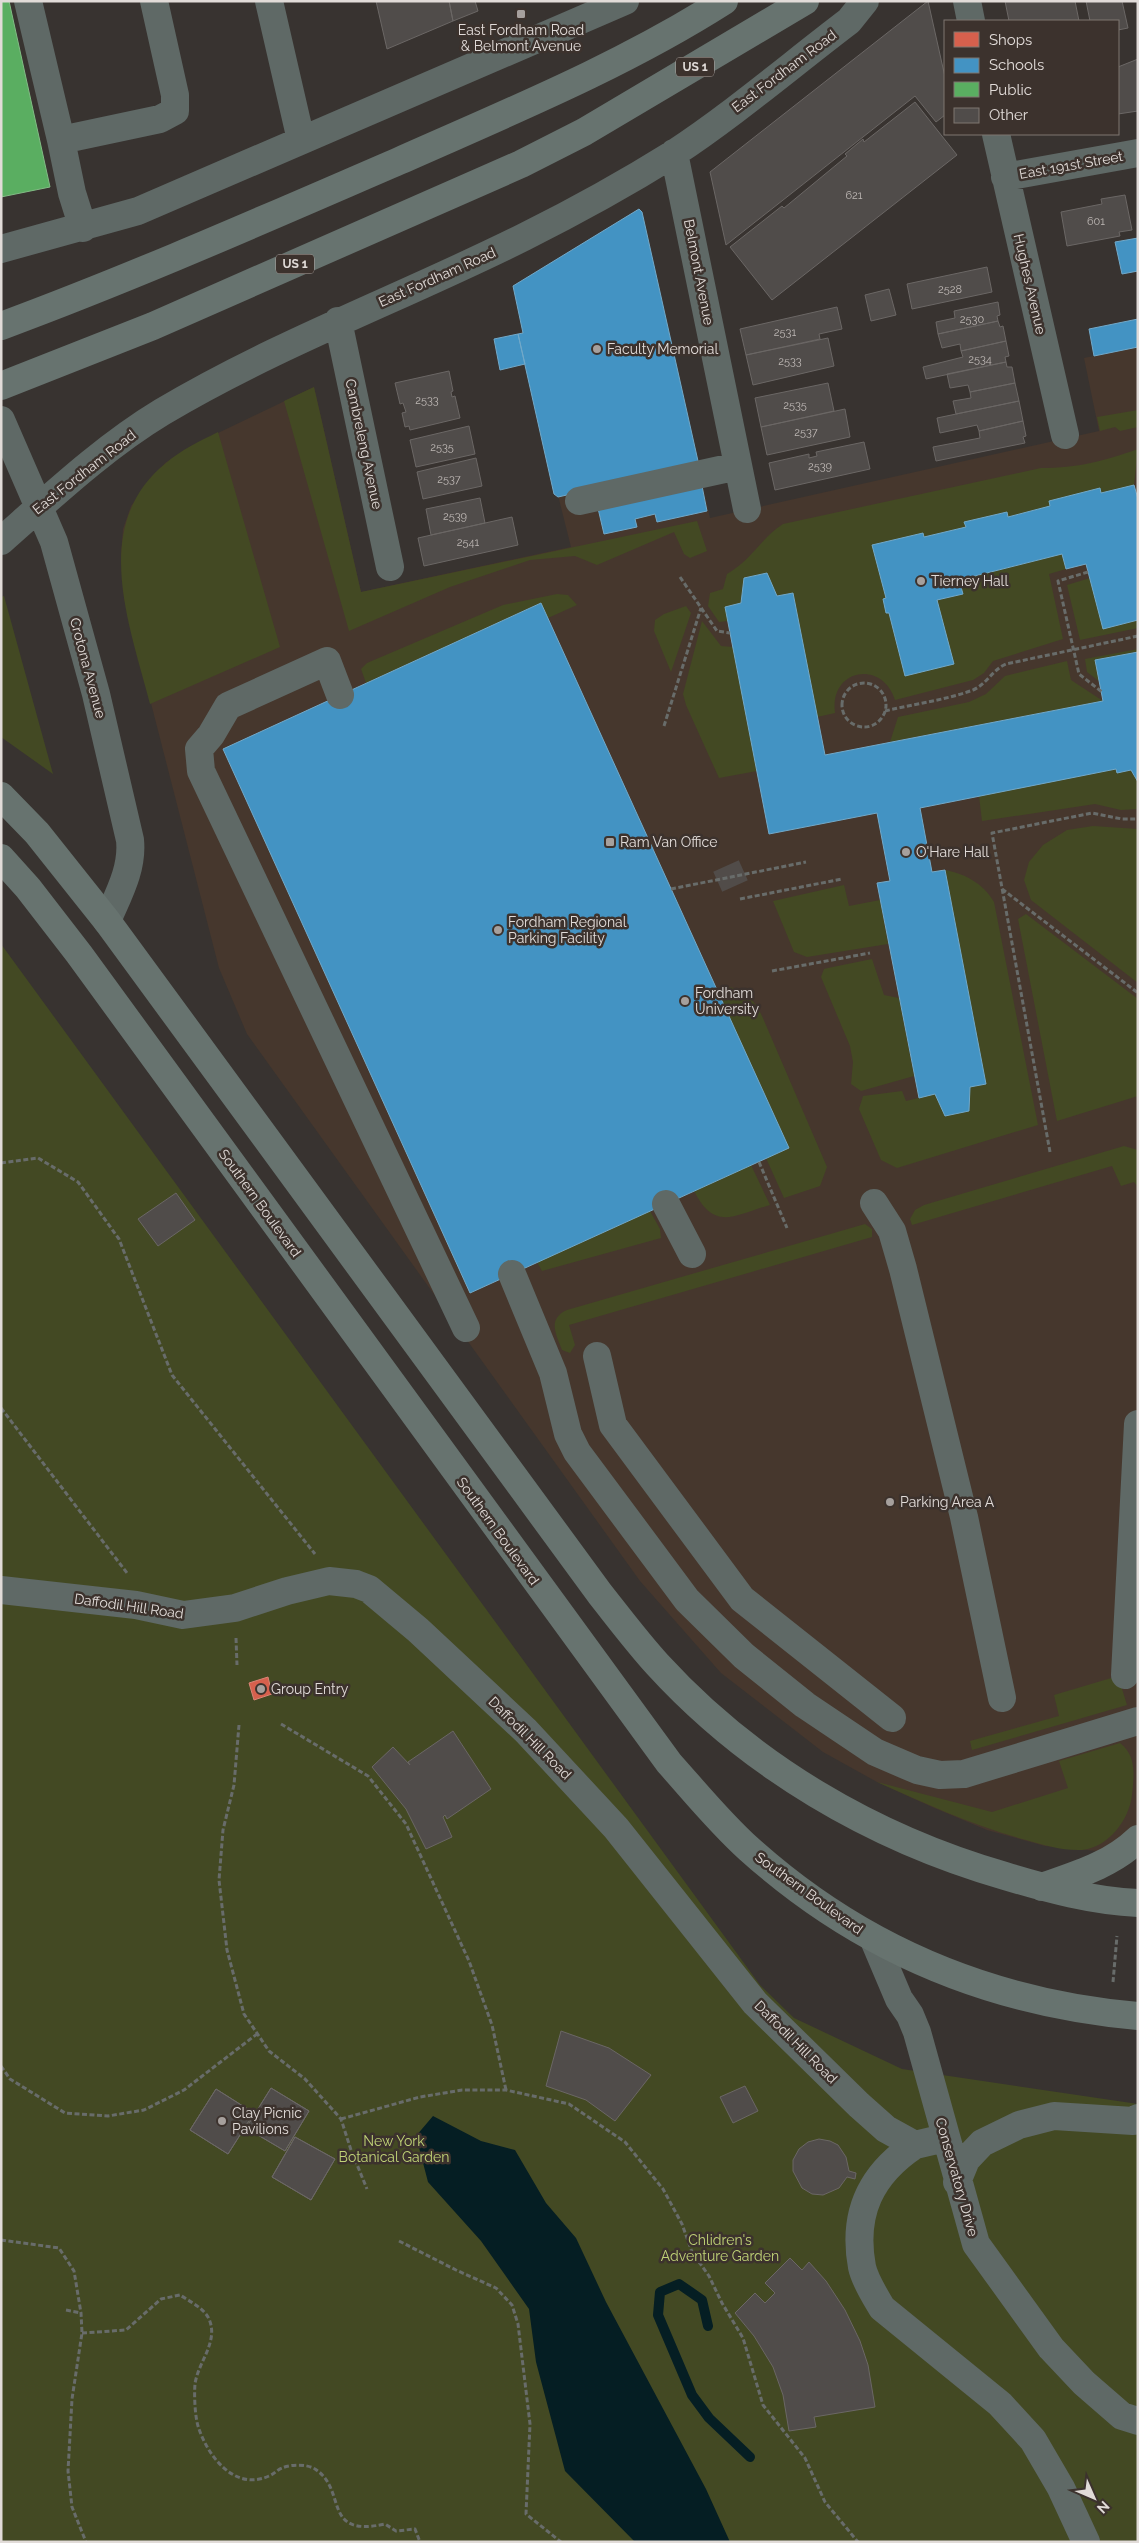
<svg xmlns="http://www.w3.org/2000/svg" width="1139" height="2543" font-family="Raleway,sans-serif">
	<rect width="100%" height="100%" fill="#383330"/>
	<path fill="#46372d" d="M639,209l3,3 68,306 389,-87 -15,-73 54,-11v1508l-93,-9 -58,-16 -55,-23 -55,-25 -54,-30 -102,-79 -81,-92 -393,-547 -28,-66 -95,-370 -3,-44 2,-25 8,-23 34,-43 26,-17 123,-59 47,205 210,-45 -46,-183 -7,-30 5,-2 -10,-46z"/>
	<path fill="#434923" d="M314,387l47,205 336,-71 10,30 -17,7 -6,-4 -10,-22 -77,33 -22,-9 -45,4 -80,27 -101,44 -65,-230z
		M1138,410v17l-18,4 -5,-4 -15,4 -3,-14z
		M218,432l62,215 -130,57c-20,-79 -61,-179 16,-241 15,-13 34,-22 52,-31z
		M1138,449l-4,36 -126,32 -2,-5 -41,10 1,5 -42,10 -1,-4 -50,12 13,53v15h3l16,63 48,-13 -16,-63 26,-6 -4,-14 103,-26 4,15 -17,5 14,65 -70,22 -9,12 -11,7 -78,20c-13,-41 -66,-31 -60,13l-18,4 -24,-124 -16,3 -10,-23 -23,5 -3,25 -16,4 3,14 -9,1 -11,-16 2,-13 13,-4 4,-15c25,-14 33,-35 56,-50l258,-56c37,0 63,-7 97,-19z
		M1090,578l13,51 35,-9v8l-58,12 -13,-55z
		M557,594l11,1 9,10 -29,13 -7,-15 -175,80 -5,-14 6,-6 136,-58z
		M4,596l49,178 -52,-37v-140z
		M686,606l5,7 -20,59 -17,-41 1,-11 9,-6z
		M702,621l19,25 12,1 24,124 -38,7 -33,-73 -3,-11z
		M1138,649v3l-42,8 4,22 -13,-10 -2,-13z
		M1067,661l4,19 32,21 -213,41 8,-25 71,-15 17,-8 19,-18z
		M1116,769l2,4 13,-3 7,12v27l-17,1 -26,-6 -113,17 -3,-25z
		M1093,826l45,3v154l-107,-83 -7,-20 5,-18 14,-17 24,-15z
		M945,870c20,4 38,13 49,32l44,223 -141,43 -16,-8 -22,-51 4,-13 39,-5 4,10 29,-7 10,22 24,-5 1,-24 16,-3z
		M844,885l5,21 31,-6 8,44 -81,13 -13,-5 -21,-51z
		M1026,914l112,85v97l-81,25 -39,-202z
		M1,944l759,1041 34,33 108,51 236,35v438h-1137z
		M872,959l12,36 15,3 15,78 -53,15 -10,-7 2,-22 -3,-16 -29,-69 3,-8 4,-1z
		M730,987c16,4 25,14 32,29l65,151 -7,19 -36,12 -18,-40 23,-10 -71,-156z
		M1124,1146l14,4v37l-4,-5 -13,4 -9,-20 -200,59 -2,-6 5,-9 9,-5z
		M751,1165l19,40c-36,10 -55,27 -76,-14z
		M650,1211l10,18 1,9 -119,33 -5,-9z
		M865,1224l7,5v8l-303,88 6,20 -5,8 -8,-3c-6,-16 -15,-31 5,-40z
		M1118,1676l9,29 -155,45 -2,-9 89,-25 -5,-21z
		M1120,1743c17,13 14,33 12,52 -3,25 -23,52 -50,55 -18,1 -39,-5 -56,-10 -52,-14 -100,-36 -149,-58l115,30 76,-24 -9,-27z"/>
	<path fill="#051e23" d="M433,2116l48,25 34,9 31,53 30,35 30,64 100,187 24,53h-95l-70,-71 -29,-109 -7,-53 -48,-68 -53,-59 -12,-46z"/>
	<path fill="#d6604d" stroke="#d98577" d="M268,1677l4,17 -18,6 -5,-17z"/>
	<path fill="#4393c3" stroke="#72a9c9" d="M639,209l3,3 56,249 -11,7 -129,29 -4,-3 -36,-160 5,-1 -10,-47z
		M1138,238v33l-16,3 -7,-32z
		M1138,319v28l-44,9 -5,-27z
		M518,334l7,30 -25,6 -6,-31z
		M1134,485l4,14v121l-35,9 -17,-65 -20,5 -4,-15 -103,26 4,14 -26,6 17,64 -49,12 -16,-63h-3l-3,-14 3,-1 -14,-53 51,-12 1,4 42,-10 -2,-5 43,-10 1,5 42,-11 -1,-5 51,-13 1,5z
		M702,486l5,25 -50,11 -2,-8 -20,5 2,8 -33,7 -7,-30z
		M767,573l10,23 16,-3 32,162 278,-54 -8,-41 43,-8v130l-7,-12 -14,3 -1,-4 -196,39 12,64 13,-2 41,214 -16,3 -1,24 -24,5 -10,-22 -16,4 -42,-215 13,-2 -13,-68 -108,21 -44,-227 16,-4 3,-25z
		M541,603l248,545 -319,145 -247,-544z"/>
	<path fill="#5aae61" stroke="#82bc85" d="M1,1h8l41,186 -49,10z"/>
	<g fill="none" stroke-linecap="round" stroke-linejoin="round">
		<path stroke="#051e23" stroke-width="10" d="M708,2326l-6,-26 -23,-16 -19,8 -2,23 34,80 17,23 41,39"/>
	</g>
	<path fill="#504c4a" stroke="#6b6765" d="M376,1h73l4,20 -66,28z
		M449,1h26l3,10 -25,10z
		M928,1l17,76v38l-9,7 -21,-26 -189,149 -16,-73z
		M1005,1h70l4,20h-70z
		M1086,1h36l6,27 -10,2v-9h-28z
		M1138,59v52l-20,3v-47z
		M915,102l42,53 -185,145 -42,-53 52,-41 2,2 63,-52 -2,-2 18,-15 1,3z
		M1125,195l7,35 -13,2 1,4 -53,10 -6,-34 41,-8 -1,-5z
		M987,267l5,25 -80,17 -5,-25z
		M889,289l7,26 -25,6 -6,-26z
		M998,302l2,13 -3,1 1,5 -60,13 -2,-12 19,-4 -1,-7z
		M837,307l5,22 -23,5 1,5 -74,16 -6,-26z
		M998,321l2,6 3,-1 3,15 -45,10 -1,-7 -18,4 -4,-14z
		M828,338l6,28 -81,19 -7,-30z
		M1006,341l3,15 -4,1 1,5 -80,17 -3,-12 40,-10 -2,-6z
		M1006,362l1,5h5l3,16 -45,9 -2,-7 -18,3 -3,-14z
		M449,371l4,20 -2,1 1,5 3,-1 5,22 -50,12 -1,-4 -4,1 -3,-14 4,-1 -3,-9 -3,1 -5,-21z
		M828,383l6,28 -73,16 -6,-29z
		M1015,383l4,18 -63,13 -3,-13 18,-3 -1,-6z
		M1019,401l4,20 -44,10 -2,-6 -37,8 -3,-15z
		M845,409l5,28 -83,18 -6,-28z
		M1023,421l3,15 -3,1 2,6 -89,18 -3,-14 47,-9 -1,-7z
		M469,426l6,28 -59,13 -6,-27z
		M864,442l6,27 -95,21 -6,-27 40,-9v4l8,-2 -1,-4z
		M476,458l6,28 -59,13 -6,-27z
		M480,498l5,25 -54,12 -5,-26z
		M512,517l6,28 -94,21 -6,-28z
		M176,1193l19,27 -37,26 -20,-27z
		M453,1731l38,58 -44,30 -2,-4 -2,2 9,20 -26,12 -20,-40 -34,-42 21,-20 17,18 -2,-3z
		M561,2031l48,17 42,27 -36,46 -29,-21 -40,-14z
		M745,2086l13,25 -25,12 -13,-26z
		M271,2088l38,23 -24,40 -39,-23z
		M271,2088l38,23 -24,40 -39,-23z
		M216,2089l38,24 -26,41 -38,-24z
		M216,2089l38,24 -26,41 -38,-24z
		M295,2137l40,22 -24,41 -39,-23z
		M295,2137l40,22 -24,41 -39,-23z
		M819,2139l11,2 8,4 8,12 3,14 7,2 -1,6 -8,-2 -8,11 -16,7 -11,-1 -10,-6 -9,-17v-11l6,-11 9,-7z
		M790,2258l12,12 7,-8 17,19 19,29 15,31 8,24 7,42 -61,10 2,10 -27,4 -6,-36 -10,-28 -19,-31 -19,-23 20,-20 10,10 10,-10 -10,-10z"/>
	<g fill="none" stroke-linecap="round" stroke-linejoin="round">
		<path stroke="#514c49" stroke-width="28" stroke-dasharray="28 14" stroke-linecap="butt" d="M726,866l9,20"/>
		<path stroke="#686c6a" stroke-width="3" stroke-dasharray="5 2.5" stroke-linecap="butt" d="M1088,572l-30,9 21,93 23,18
			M680,577l37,54 13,2
			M842 705a22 22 0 1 1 44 0a22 22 0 1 1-44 0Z
			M885,711c29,-7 61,-11 88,-21 14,-6 19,-20 33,-26l132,-28
			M664,726l37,-118
			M1002,889l136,104
			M740,899l102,-20
			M772,971l98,-18
			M1050,1152l-58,-319 100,-20 30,6h16
			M759,1162l28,66
			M1,1163l37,-5 40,24 41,57 53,136 143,179
			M1,1408l126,165
			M236,1638l1,27
			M281,1724l87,52 38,48 63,137 23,64 14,65
			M239,1725l-5,60 -11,45 -4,50 8,70 17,64 25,37 36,28 36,40 10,31 16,39
			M1113,1982l4,-46
			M1,2066l9,13 55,34 43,3 36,-6 40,-20 73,-56
			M341,2119l79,-22 42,-7h44l63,14 56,38 38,47 19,35 10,28 17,24 13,27 21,35 20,67 42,53 20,44 33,40
			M1,2240l58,8 15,23 7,42 1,20 -10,66 -4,72 4,36 14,35
			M399,2241l57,29 40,18 16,17 6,19 12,100 -4,90 35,28
			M66,2310l15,3
			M82,2333l44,-3 35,-31 19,-4c9,6 24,13 29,24 10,23 -11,43 -14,65 -1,11 0,32 3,42 9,29 36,66 71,50 5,-2 8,-6 13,-8 9,-4 25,-4 33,1 33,21 6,69 70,55l11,7 19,-2 5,13"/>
		<path stroke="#5f6966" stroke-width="28" d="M28,1l33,139 99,-21 15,-8v-16l-21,-94
			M269,1l32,139
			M967,1l4,20
			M996,134l69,301
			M61,140l11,53 11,35
			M674,153l73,356
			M1005,177l133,-24
			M1,249l137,-38 487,-210
			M338,321l52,246
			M1,420l53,122 42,152 34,146c3,29 -12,55 -23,81
			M579,501l159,-35
			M1,541c51,-45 103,-94 161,-129 116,-69 242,-115 362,-175 50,-25 101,-53 149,-83 61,-40 118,-89 176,-133l16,-20
			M340,695l-13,-34 -99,45 -17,29 -12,14 2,22 265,557
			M874,1203l18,28 11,38 61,248 38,181
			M666,1204l26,50
			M512,1274l41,99 15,61 9,18 110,148 57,56 61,49 70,47 42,18 23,5 24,-1 174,-53
			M597,1356l16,69 129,174 150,119
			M1,1590l135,15 47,10 52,-7 52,-17 42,-10 27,3 13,5 49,41 108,101 90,97 139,175 104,102 27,24 29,16 30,-7
			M1125,1675l13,-251
			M874,1940l25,59 11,16 7,17 59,212 75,104 33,35 38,33 16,5
			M915,2145c-44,29 -63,68 -53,122 3,14 13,29 20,41l118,96 33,36 28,48 25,54
			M957,2182l9,-22 16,-17 37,-18 35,-9 79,5 5,-3"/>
		<path stroke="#67736f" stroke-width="28" d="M1,326c135,-50 266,-108 398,-165 110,-49 223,-95 325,-160
			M1,386l152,-60 368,-162 63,-32 221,-131
			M1,796l36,37 70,88 493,673c19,24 37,48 57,70 93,102 216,174 348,212 43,13 88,25 133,27
			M1,858l27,30 51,66 590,809c26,29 51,60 80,86 110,99 241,154 389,167
			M1042,1887c34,-12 69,-22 96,-48"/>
		<path stroke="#686c6a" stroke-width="3" stroke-dasharray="5 2.5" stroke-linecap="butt" d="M671,889l135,-27"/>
	</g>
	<g fill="#a6a09d" stroke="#3c322d" stroke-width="2">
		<rect x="516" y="9" width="10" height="10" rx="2.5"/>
		<circle cx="597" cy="349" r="5"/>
		<circle cx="921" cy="581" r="5"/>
		<rect x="605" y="837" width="10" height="10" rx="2.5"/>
		<circle cx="906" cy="852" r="5"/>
		<circle cx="498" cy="930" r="5"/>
		<circle cx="685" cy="1001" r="5"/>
		<circle cx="890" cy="1502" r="5"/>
		<circle cx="261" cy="1689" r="5"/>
		<circle cx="222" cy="2121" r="5"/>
	</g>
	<g text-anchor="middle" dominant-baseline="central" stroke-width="5" stroke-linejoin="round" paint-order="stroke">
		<g font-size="11" fill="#bdb7b4">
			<text x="854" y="195">621</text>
			<text x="1096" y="221">601</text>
			<text x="950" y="289">2528</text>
			<text x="972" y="319">2530</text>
			<text x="785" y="332">2531</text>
			<text x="980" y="359">2534</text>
			<text x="790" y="361">2533</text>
			<text x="427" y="400">2533</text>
			<text x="795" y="405">2535</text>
			<text x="806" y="432">2537</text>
			<text x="442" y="447">2535</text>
			<text x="820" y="466">2539</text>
			<text x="449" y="479">2537</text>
			<text x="455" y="516">2539</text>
			<text x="468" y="542">2541</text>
		</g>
		<g fill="#3c322d" stroke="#b0a8a5" stroke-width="1">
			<rect x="676" y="57.5" width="38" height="19" rx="4"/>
			<rect x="276" y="254.5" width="38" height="19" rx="4"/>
		</g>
		<g font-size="12" font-weight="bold" fill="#e1dbd8">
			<text x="695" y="67">US 1</text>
			<text x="295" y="264">US 1</text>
		</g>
		<g font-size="14" fill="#e1dbd8" stroke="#3c322d" text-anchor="start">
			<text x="521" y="30" text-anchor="middle">East Fordham Road<tspan x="521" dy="16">&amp; Belmont Avenue</tspan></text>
			<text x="607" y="349">Faculty Memorial</text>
			<text x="931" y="581">Tierney Hall</text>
			<text x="620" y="842">Ram Van Office</text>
			<text x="916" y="852">O'Hare Hall</text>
			<text x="508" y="922">Fordham Regional<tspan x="508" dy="16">Parking Facility</tspan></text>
			<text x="695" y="993">Fordham<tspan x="695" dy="16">University</tspan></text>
			<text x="900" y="1502">Parking Area A</text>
			<text x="271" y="1689">Group Entry</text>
			<text x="232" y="2113">Clay Picnic<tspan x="232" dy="16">Pavilions</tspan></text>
		</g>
		<g font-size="14" fill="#e1dbd8" stroke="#3c322d">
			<text transform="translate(784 71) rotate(-37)">East Fordham Road</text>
			<text transform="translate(1071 165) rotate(-10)">East 191st Street</text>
			<text transform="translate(699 272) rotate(79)">Belmont Avenue</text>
			<text transform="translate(437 277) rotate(-24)">East Fordham Road</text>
			<text transform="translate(1030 284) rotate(77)">Hughes Avenue</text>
			<text transform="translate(364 444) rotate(78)">Cambreleng Avenue</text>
			<text transform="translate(84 472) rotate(-38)">East Fordham Road</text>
			<text transform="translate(88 668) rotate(75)">Crotona Avenue</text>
			<text transform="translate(260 1203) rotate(54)">Southern Boulevard</text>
			<text transform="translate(498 1531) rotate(54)">Southern Boulevard</text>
			<text transform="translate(129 1606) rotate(8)">Daffodil Hill Road</text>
			<text transform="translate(530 1738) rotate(45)">Daffodil Hill Road</text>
			<text transform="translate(809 1893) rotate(36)">Southern Boulevard</text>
			<text transform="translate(796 2042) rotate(45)">Daffodil Hill Road</text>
			<text transform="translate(957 2177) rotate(74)">Conservatory Drive</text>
		</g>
		<g font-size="14" fill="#c1d477" stroke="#3c322d">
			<text x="394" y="2141">New York<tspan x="394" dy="16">Botanical Garden</tspan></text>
			<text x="720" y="2240">Chlidren's<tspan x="720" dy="16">Adventure Garden</tspan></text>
		</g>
	</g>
	<rect width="1139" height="2543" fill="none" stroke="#e1dbd8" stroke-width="5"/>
	<rect x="944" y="20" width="175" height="115" fill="#3c322d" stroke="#7e7671"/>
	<rect x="954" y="32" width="25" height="15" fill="#d6604d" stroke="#7e7671"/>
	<text x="989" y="45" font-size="15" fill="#e1dbd8">Shops</text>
	<rect x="954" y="58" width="25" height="15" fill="#4393c3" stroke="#7e7671"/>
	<text x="989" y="70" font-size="15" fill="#e1dbd8">Schools</text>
	<rect x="954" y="82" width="25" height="15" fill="#5aae61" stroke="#7e7671"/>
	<text x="989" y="95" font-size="15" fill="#e1dbd8">Public</text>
	<rect x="954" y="108" width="25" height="15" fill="#504c4a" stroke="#7e7671"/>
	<text x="989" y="120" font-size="15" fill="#e1dbd8">Other</text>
	<g transform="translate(1094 2498) rotate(135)" stroke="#3c322d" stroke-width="4" paint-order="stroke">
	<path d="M0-4L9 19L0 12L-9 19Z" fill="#e1dbd8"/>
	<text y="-8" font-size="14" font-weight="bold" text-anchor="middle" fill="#e1dbd8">N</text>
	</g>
</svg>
